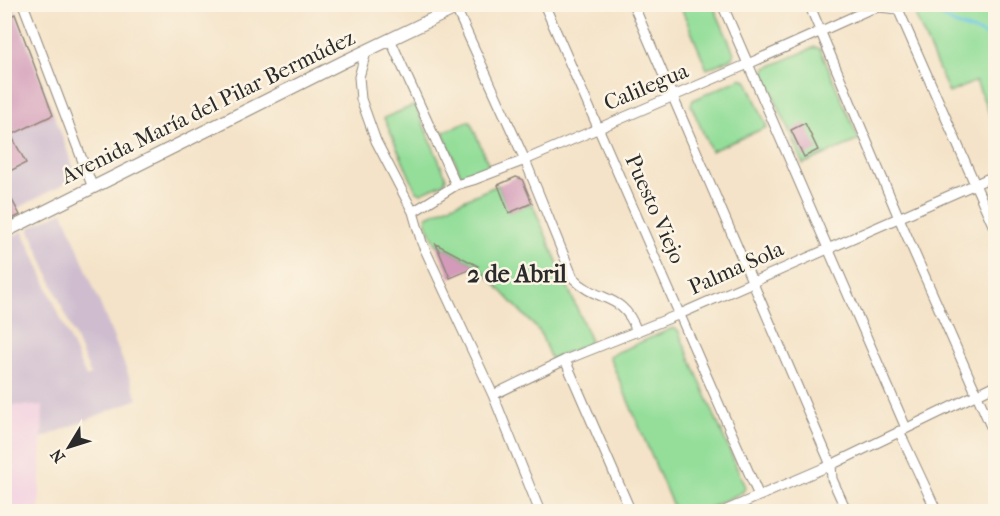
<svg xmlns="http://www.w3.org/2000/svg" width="1000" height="516" font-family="'IM FELL French Canon',serif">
	<rect width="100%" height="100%" fill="#fcf5e5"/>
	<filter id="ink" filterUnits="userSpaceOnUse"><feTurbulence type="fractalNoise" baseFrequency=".0167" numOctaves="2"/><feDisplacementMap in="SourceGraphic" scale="12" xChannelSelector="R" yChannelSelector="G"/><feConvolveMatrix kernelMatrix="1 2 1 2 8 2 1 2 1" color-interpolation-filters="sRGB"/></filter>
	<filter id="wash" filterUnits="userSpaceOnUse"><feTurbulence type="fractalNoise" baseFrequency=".008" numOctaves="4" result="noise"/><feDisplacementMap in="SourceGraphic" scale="24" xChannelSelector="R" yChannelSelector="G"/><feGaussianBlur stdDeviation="1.35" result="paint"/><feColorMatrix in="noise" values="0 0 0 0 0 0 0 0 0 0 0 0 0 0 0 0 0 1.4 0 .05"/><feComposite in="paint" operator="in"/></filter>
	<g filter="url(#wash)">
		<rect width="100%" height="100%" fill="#f4e3c8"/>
		<path fill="#f2cfe1" d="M5,405l38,1 -4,105 -34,1z"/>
		<path fill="#cfbdcf" d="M13,4l64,173 -72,38 -1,-210z
			M63,211l75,188 -96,39 1,-32 -38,-1v-165l18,-9 63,146 5,-2 -62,-147z"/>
		<path fill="#94de9a" stroke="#608462" stroke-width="1.5" d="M914,4l81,1v122l-19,-46 -27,12 -37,-85z
			M680,5h33l21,48 -2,5 -25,11z
			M815,47l5,2 39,91 -56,24 -39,-91 2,-5z
			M742,78l5,3 20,46 -56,24 -20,-46 2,-5z
			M415,105l31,72 -2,6 -23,10 -5,-2 -32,-73z
			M470,121l20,47 -24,9 -5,-2 -18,-43z
			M498,185l11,27 23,-9 58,136 -2,5 -37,15 -11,-27 -62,-66 -42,-22 -10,-22 1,-6z
			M673,328l5,2 67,157 -2,5 -41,19h-27l-66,-155z"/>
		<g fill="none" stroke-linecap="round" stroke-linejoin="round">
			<path stroke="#64c5e2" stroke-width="3" d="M925,4l29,20 27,9 15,10"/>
		</g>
		<g id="blocks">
			<path fill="#d39bb9" d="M15,14l38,101 -42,20 15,28 -22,11v-155z
				M805,123l13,27 -14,7 -13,-27z
				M516,177l6,2 10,24 -23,10 -11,-28z
				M4,185l16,30 -16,8z
				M436,244l42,22 -28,12z"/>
		</g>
	</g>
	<g filter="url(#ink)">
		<use href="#blocks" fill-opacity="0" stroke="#90877a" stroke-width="1.5"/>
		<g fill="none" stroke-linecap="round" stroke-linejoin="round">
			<defs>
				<path id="minor" d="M23,4l70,184
					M454,4l71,156 48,118c25,26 50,13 64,54
					M544,4l215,492
					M633,4l198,461 1,14 15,33
					M722,4l184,424
					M809,4l90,214 97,220
					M390,39l66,146
					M366,52l-7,25 2,22 15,42 37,71 9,31 71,152 47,117
					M413,212l43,-27 17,-5 52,-20 223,-96 120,-54 11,-3 19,2 98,223
					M565,360l66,152
					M493,395l72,-35 115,-46 316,-139
					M899,431l38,81
					M722,512l109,-47 165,-80"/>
				<path id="tertiary" d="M4,232l339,-170 121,-58"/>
			</defs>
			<use href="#minor" stroke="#90877a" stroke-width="11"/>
			<use href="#tertiary" stroke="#90877a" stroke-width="14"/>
			<use href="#minor" stroke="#fff" stroke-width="9"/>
			<use href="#tertiary" stroke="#fff" stroke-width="12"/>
		</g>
	</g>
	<g text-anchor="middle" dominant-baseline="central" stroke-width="5" stroke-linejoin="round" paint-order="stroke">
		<g font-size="22" fill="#2b2b2b" stroke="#fcf5e5">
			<text transform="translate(646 87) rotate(-23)">Calilegua</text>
			<text transform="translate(208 107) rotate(-26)">Avenida María del Pilar Bermúdez</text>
			<text transform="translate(655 209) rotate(66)">Puesto Viejo</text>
			<text transform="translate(736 268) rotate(-24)">Palma Sola</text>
		</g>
		<g font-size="24" font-weight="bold" fill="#2b2b2b" stroke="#fcf5e5">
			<text x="517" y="274">2 de Abril</text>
		</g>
	</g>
	<rect width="1000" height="516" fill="none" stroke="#fcf5e5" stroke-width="24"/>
	<g transform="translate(69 447) rotate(232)" stroke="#fcf5e5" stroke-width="4.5" paint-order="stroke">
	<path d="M0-4.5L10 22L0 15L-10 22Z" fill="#2b2b2b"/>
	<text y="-9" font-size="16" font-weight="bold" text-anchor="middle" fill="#2b2b2b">N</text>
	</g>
</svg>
